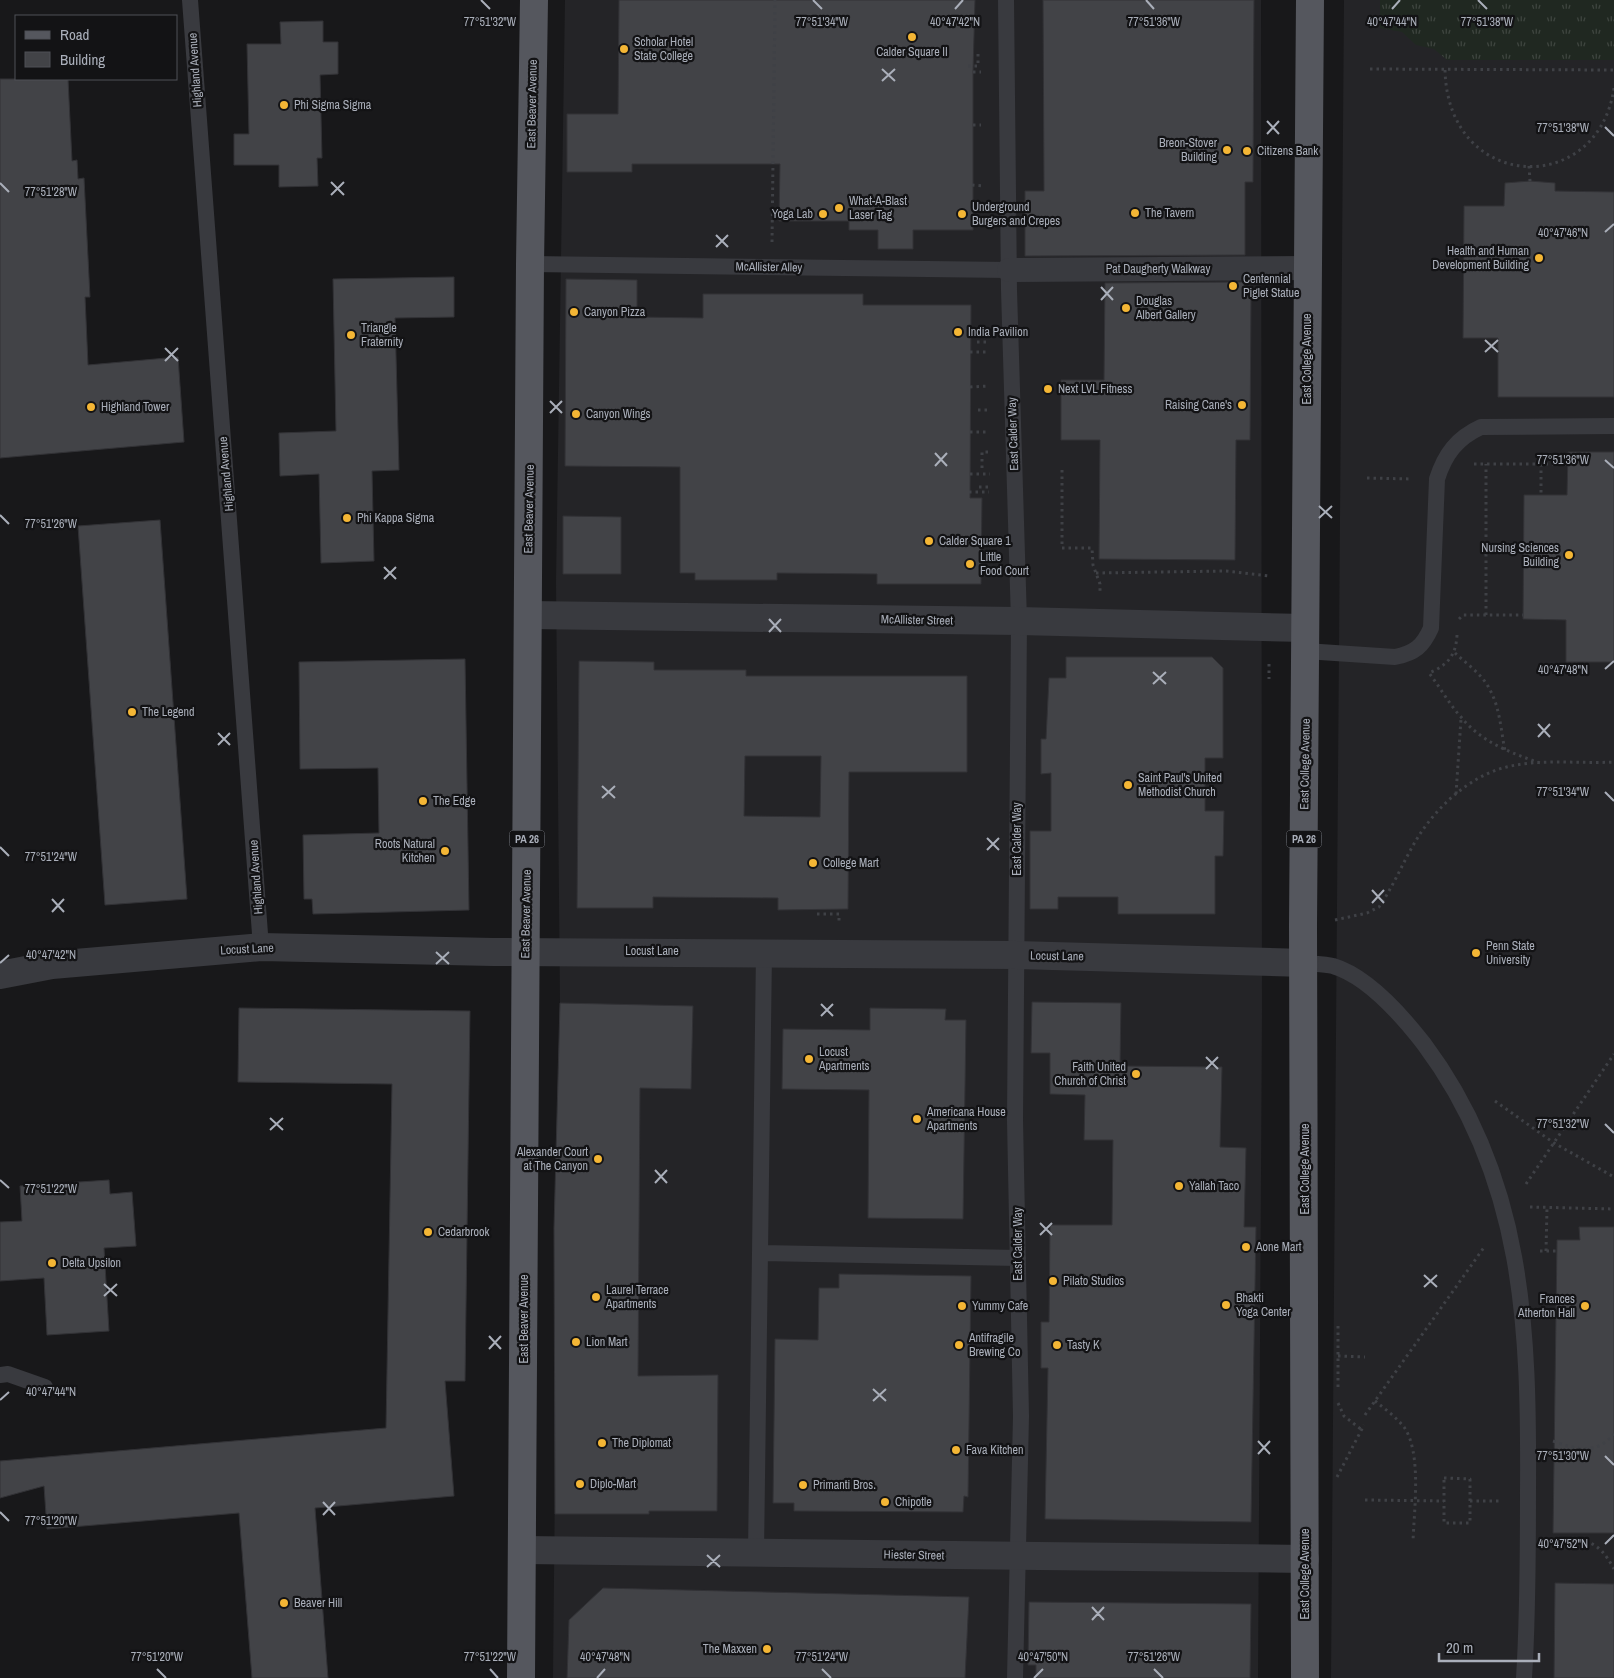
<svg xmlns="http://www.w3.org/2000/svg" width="1614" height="1678" font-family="'Archivo Narrow',sans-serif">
	<defs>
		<pattern id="grass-tufts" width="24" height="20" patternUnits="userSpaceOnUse" patternTransform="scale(1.25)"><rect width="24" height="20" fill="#202821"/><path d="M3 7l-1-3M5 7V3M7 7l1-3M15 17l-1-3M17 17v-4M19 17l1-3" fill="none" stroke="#3e453f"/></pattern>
	</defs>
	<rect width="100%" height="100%" fill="#18181a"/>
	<path fill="#242427" d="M565,0h696l1,1009 -4,669h-705l3,-303 -2,-9v-138l6,-225 -4,-421z
		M1344,0h270v1678h-283z"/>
	<path fill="url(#grass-tufts)" d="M1380,0h234v60h-167l-13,-11 -18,-4 -14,-13 -22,-4z"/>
	<path fill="#424347" stroke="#323236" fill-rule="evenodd" d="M619,0h356l-2,72v158h-60v19h-35v-19h-29v-9h-70l1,-57h-148v8h-65v-58h51z
		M1043,0h211l-1,182h-8v73l-220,1v-65h19z
		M323,21v21h15v32l-18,1 2,83h-5l1,28 -39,1v-22h-45v-31h15l-2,-90h34l-1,-22z
		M0,79h68l4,82 5,-1 1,19 6,-1 6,119h-5l3,68 90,-8 6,85 -184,16z
		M1530,181l25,2v8l59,1v205h-116v-59h-35l1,-132h40l1,-23z
		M454,277v40l-59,1 4,152 -27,1 2,90 -53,2 -2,-89 -39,2 -1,-43 57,-2 -3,-152z
		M566,279l71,1v37l66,1v-24h160v11h108l-1,193h12l-1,86h-104v-10l-100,-1v7h-82v-7h-15v-106l-115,-1z
		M1244,282v14h7l-1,144h-14l-1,120 -136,-1 1,-119h-39v-60h43l1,-97z
		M1568,452h46v210h-48v-42l-43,-1 1,-124h43z
		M563,516l58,1v57h-58z
		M160,520l27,379 -82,6 -27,-379z
		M1066,657h146l11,11v90h-18v53h19l-1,45h-8v58h-97v-17h-60v12h-28v-78h21v-58l-10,1v-35h5l3,-61h17z
		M465,659l4,251 -156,4 -1,-15h-8l-1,-64 76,-2 -1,-65 -78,1 -1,-107z
		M579,661l75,1v8h92v6h221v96h-118l-1,137 -70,1v-12l-125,-1v11h-76zM745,756h76l-1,61 -76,-1z
		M1032,1002l89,1 -1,63 102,1 -2,80 26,1 -2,79h12l-5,295 -206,-3 3,-151h-7v-46h8l1,-97h62l1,-85h-29l1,-45 -35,-1v-41h-19z
		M560,1003l133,3 -2,83 -51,-1 -2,288 80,-1 -1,136h-68v3h-94l-1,-286z
		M239,1008l231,3 -5,370h-20l9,115 -139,12 13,170h-76l-13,-165 -192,16 -3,-43 -44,12v-37l386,-33 6,-344 -154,-2z
		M870,1008l76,1 -1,11h21l-3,199 -95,-1 1,-128 -87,-1 1,-60 87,1z
		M109,1180l1,14 22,-2 4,54 -32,2 5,83 -62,4 -3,-57 -44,3v-59l22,-1 -2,-35z
		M1579,1227h35v306h-61l4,-293h23z
		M839,1274l132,2 -3,221 -4,-1 -1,16 -169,-1v-8h-21l2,-164 43,1 1,-52h20z
		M1555,1583l59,1v94h-60z
		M603,1588l366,9 -4,81h-398l2,-58z
		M1029,1602l222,2 -1,74h-214v-13h-8z"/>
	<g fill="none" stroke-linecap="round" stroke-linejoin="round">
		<path stroke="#3f4146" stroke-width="3" stroke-dasharray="2.5 4" stroke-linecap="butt" d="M968,66h10v-13
			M1370,69l244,1
			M1445,70c3,123 153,128 169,18
			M973,72h8
			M973,125h8
			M1529,166l1,15
			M972,185l12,1
			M972,208h11
			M772,242l3,-242
			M977,342h9
			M970,352h16
			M970,387l18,-1
			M978,410h10
			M970,432h18
			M1474,464h93
			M1541,464v31
			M1558,464v-13
			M982,468v-16h8
			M1062,470v78h30l1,17 7,19v9
			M970,474h20
			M1367,478l45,1
			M979,487h10
			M969,492h20
			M1096,573l130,-2 44,5
			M1486,615v-151
			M1459,619l4,-4h60
			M1457,635c-1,20 -9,30 -28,38 11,14 20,31 32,44 20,25 50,36 79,46
			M1455,653c12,11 28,22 35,37 10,18 11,41 15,61
			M1269,664v15
			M1456,794l5,-75
			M817,914h22v9
			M1335,920l32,-7 12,-6c16,-23 26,-50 41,-73 19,-29 50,-57 83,-66 35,-10 75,-4 111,-6
			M1495,1101l59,42 60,34
			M1526,1184l88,-130
			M1530,1207l84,2
			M1540,1251h17
			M1546,1251l1,-43
			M1338,1326v61
			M1338,1356l27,1
			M1375,1401c10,8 21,16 29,26 18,26 10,83 9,115
			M1338,1403l6,13 18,14
			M1365,1415l120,-169
			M1553,1441c24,9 43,14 61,-7
			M1337,1477l27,-52
			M1444,1478l26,1v44h-26z
			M1365,1500l79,1
			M1470,1501h32
			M1553,1541c32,-2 44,-3 61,28"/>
		<path stroke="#393a3f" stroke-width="16" d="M190,0c23,316 48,631 71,947
			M1006,0l3,290 10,331 -4,499 6,296 -6,262
			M530,264l479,6
			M1305,651l90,6c20,-4 28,-11 36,-29l6,-149c8,-25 20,-41 44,-52l133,-1
			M1305,963c9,1 19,1 28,3 34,10 70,51 91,78 101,135 105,286 104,448 0,62 0,124 -4,186
			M760,1253l258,5
			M0,1375l8,-1 37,13
			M756,1553l8,-601"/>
		<path stroke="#393a3f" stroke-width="24" d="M1009,270l299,-2"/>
		<path stroke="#393a3f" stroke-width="28" d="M528,615l491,6 286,7
			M0,975l52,-10 209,-18 232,5 523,3 289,8
			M523,1550l782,9"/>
		<path stroke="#55575e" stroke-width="28" d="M521,1678l9,-1414 4,-264
			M1305,1678l-2,-752 7,-926"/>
	</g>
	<path fill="none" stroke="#aaafba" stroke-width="2" d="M481,0l9,9M813,0l9,9M1146,0l8,9M1478,0l9,9M955,9l8,-9M1392,9l8,-9M882,69l13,12M882,81l13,-12M1267,121l12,13M1605,127l9,9M1267,134l12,-13M331,182l13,13M0,183l9,9M331,195l13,-13M1605,232l9,-8M716,235l12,12M716,247l12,-12M1101,287l12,13M1101,300l12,-13M1485,340l13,12M165,348l13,13M1485,352l13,-12M165,361l13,-13M550,401l12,12M550,413l12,-12M935,453l12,13M1605,460l9,8M935,466l12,-13M1319,506l13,12M0,515l9,9M1319,518l13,-12M384,567l12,12M384,579l12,-12M769,619l12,13M769,632l12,-13M1605,669l9,-8M1153,672l13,12M1153,684l13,-12M1538,724l12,13M218,733l12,12M1538,737l12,-13M218,745l12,-12M602,786l13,12M1605,792l9,9M602,798l13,-12M987,838l12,12M0,847l9,9M987,850l12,-12M1372,890l12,13M52,899l12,13M1372,903l12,-13M52,912l12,-13M436,952l13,12M0,963l9,-8M436,964l13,-12M821,1004l12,12M821,1016l12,-12M1206,1057l12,12M1206,1069l12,-12M270,1118l13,12M1605,1124l9,9M270,1130l13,-12M655,1170l12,13M0,1180l9,8M655,1183l12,-13M1040,1223l12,12M1040,1235l12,-12M1424,1275l13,12M104,1284l13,12M1424,1287l13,-12M104,1296l13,-12M489,1336l12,13M489,1349l12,-13M873,1389l13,12M0,1400l9,-8M873,1401l13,-12M1258,1441l12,13M1258,1454l12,-13M1605,1456l9,9M323,1502l12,13M0,1512l9,9M323,1515l12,-13M1605,1544l9,-9M707,1555l13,12M707,1567l13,-12M1092,1607l12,13M1092,1620l12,-13M157,1669l9,9M490,1669l8,9M822,1669l9,9M1154,1669l9,9M597,1678l8,-9M1034,1678l9,-9"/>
	<g fill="#f4b635" stroke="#131315" stroke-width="2">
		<circle cx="912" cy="37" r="5"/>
		<circle cx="624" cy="49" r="5"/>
		<circle cx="284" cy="105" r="5"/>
		<circle cx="1227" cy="150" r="5"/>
		<circle cx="1247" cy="151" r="5"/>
		<circle cx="839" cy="208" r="5"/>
		<circle cx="1135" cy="213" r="5"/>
		<circle cx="823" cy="214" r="5"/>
		<circle cx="962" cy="214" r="5"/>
		<circle cx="1539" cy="258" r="5"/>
		<circle cx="1233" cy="286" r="5"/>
		<circle cx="1126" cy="308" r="5"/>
		<circle cx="574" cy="312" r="5"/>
		<circle cx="958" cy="332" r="5"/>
		<circle cx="351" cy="335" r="5"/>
		<circle cx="1048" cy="389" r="5"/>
		<circle cx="1242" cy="405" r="5"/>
		<circle cx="91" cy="407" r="5"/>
		<circle cx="576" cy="414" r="5"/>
		<circle cx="347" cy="518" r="5"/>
		<circle cx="929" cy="541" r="5"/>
		<circle cx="1569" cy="555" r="5"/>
		<circle cx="970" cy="564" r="5"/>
		<circle cx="132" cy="712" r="5"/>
		<circle cx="1128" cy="785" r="5"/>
		<circle cx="423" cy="801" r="5"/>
		<circle cx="445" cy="851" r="5"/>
		<circle cx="813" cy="863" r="5"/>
		<circle cx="1476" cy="953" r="5"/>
		<circle cx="809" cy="1059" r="5"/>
		<circle cx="1136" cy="1074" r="5"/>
		<circle cx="917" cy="1119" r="5"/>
		<circle cx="598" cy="1159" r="5"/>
		<circle cx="1179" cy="1186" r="5"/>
		<circle cx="428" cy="1232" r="5"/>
		<circle cx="1246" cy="1247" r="5"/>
		<circle cx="52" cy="1263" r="5"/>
		<circle cx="1053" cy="1281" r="5"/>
		<circle cx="596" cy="1297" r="5"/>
		<circle cx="1226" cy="1305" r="5"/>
		<circle cx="962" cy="1306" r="5"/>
		<circle cx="1585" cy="1306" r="5"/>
		<circle cx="576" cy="1342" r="5"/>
		<circle cx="959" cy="1345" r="5"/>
		<circle cx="1057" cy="1345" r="5"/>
		<circle cx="602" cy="1443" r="5"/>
		<circle cx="956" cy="1450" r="5"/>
		<circle cx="580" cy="1484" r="5"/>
		<circle cx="803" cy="1485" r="5"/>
		<circle cx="885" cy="1502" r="5"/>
		<circle cx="284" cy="1603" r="5"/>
		<circle cx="767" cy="1649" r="5"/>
	</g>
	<g text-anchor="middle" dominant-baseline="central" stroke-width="4.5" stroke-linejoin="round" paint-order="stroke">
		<g fill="#131315" stroke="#7d8088" stroke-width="1">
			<rect x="509.5" y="830.5" width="35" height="17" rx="4"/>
			<rect x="1286.5" y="830.5" width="35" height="17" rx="4"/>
		</g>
		<g font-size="11" font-weight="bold" fill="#aaafba">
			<text x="527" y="839">PA 26</text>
			<text x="1304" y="839">PA 26</text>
		</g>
		<g font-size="12" fill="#aaafba" stroke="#131315" text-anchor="start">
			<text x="634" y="42">Scholar Hotel<tspan x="634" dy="14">State College</tspan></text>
			<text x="912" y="52" text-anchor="middle">Calder Square II</text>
			<text x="294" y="105">Phi Sigma Sigma</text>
			<text x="1217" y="143" text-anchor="end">Breon-Stover<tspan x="1217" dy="14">Building</tspan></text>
			<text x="1257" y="151">Citizens Bank</text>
			<text x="849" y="201">What-A-Blast<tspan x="849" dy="14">Laser Tag</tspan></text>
			<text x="972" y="207">Underground<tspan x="972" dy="14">Burgers and Crepes</tspan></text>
			<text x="1145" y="213">The Tavern</text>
			<text x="813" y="214" text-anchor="end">Yoga Lab</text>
			<text x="1529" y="251" text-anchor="end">Health and Human<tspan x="1529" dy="14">Development Building</tspan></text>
			<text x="1243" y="279">Centennial<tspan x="1243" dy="14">Piglet Statue</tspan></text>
			<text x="1136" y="301">Douglas<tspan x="1136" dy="14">Albert Gallery</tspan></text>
			<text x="584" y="312">Canyon Pizza</text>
			<text x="361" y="328">Triangle<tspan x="361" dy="14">Fraternity</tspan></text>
			<text x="968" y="332">India Pavilion</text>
			<text x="1058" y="389">Next LVL Fitness</text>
			<text x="1232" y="405" text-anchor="end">Raising Cane's</text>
			<text x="101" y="407">Highland Tower</text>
			<text x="586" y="414">Canyon Wings</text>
			<text x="357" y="518">Phi Kappa Sigma</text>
			<text x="939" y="541">Calder Square 1</text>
			<text x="1559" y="548" text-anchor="end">Nursing Sciences<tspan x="1559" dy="14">Building</tspan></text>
			<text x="980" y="557">Little<tspan x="980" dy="14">Food Court</tspan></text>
			<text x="142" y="712">The Legend</text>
			<text x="1138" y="778">Saint Paul's United<tspan x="1138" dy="14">Methodist Church</tspan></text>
			<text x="433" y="801">The Edge</text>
			<text x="435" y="844" text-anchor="end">Roots Natural<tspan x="435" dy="14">Kitchen</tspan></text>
			<text x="823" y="863">College Mart</text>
			<text x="1486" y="946">Penn State<tspan x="1486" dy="14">University</tspan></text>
			<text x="819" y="1052">Locust<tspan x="819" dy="14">Apartments</tspan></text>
			<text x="1126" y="1067" text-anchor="end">Faith United<tspan x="1126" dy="14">Church of Christ</tspan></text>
			<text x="927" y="1112">Americana House<tspan x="927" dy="14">Apartments</tspan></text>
			<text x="588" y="1152" text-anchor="end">Alexander Court<tspan x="588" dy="14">at The Canyon</tspan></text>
			<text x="1189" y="1186">Yallah Taco</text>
			<text x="438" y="1232">Cedarbrook</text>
			<text x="1256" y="1247">Aone Mart</text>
			<text x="62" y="1263">Delta Upsilon</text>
			<text x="1063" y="1281">Pilato Studios</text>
			<text x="606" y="1290">Laurel Terrace<tspan x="606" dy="14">Apartments</tspan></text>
			<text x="1236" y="1298">Bhakti<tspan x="1236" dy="14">Yoga Center</tspan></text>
			<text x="1575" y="1299" text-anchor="end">Frances<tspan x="1575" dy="14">Atherton Hall</tspan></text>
			<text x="972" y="1306">Yummy Cafe</text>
			<text x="969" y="1338">Antifragile<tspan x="969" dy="14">Brewing Co</tspan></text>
			<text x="586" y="1342">Lion Mart</text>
			<text x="1067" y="1345">Tasty K</text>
			<text x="612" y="1443">The Diplomat</text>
			<text x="966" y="1450">Fava Kitchen</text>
			<text x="590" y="1484">Diplo-Mart</text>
			<text x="813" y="1485">Primanti Bros.</text>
			<text x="895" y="1502">Chipotle</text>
			<text x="294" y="1603">Beaver Hill</text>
			<text x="757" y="1649" text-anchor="end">The Maxxen</text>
		</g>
		<g font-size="12" fill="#aaafba" stroke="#131315">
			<text transform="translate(195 70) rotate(-94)">Highland Avenue</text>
			<text transform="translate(532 104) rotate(-89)">East Beaver Avenue</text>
			<text transform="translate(769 267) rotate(1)">McAllister Alley</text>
			<text x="1158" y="269">Pat Daugherty Walkway</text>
			<text transform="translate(1307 359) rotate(-90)">East College Avenue</text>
			<text transform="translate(1013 434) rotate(-92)">East Calder Way</text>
			<text transform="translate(226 474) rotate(-95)">Highland Avenue</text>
			<text transform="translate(529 509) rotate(-89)">East Beaver Avenue</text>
			<text transform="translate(917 620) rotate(1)">McAllister Street</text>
			<text transform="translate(1305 764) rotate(-89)">East College Avenue</text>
			<text transform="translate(1017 839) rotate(-90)">East Calder Way</text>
			<text transform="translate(256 877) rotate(-94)">Highland Avenue</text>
			<text transform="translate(526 914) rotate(-89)">East Beaver Avenue</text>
			<text transform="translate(247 949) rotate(-3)">Locust Lane</text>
			<text x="652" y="951">Locust Lane</text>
			<text transform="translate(1057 956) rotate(1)">Locust Lane</text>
			<text transform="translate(1305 1169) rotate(-90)">East College Avenue</text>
			<text transform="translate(1018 1244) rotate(-90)">East Calder Way</text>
			<text transform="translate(524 1319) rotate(-90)">East Beaver Avenue</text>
			<text transform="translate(914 1555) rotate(1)">Hiester Street</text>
			<text transform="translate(1305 1574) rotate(-90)">East College Avenue</text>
		</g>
	</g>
	<g font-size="12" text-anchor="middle" fill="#aaafba" stroke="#131315" stroke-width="4.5" stroke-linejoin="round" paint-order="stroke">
		<text x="1487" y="26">77°51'38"W</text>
		<text x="490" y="26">77°51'32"W</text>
		<text x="822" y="26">77°51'34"W</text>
		<text x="955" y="26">40°47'42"N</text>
		<text x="1154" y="26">77°51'36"W</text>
		<text x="1392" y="26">40°47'44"N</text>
		<text x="1563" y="132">77°51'38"W</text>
		<text x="51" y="196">77°51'28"W</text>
		<text x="1563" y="237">40°47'46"N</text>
		<text x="1563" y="464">77°51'36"W</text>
		<text x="51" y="528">77°51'26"W</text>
		<text x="1563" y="674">40°47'48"N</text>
		<text x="1563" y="796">77°51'34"W</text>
		<text x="51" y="861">77°51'24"W</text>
		<text x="51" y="959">40°47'42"N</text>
		<text x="1563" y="1128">77°51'32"W</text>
		<text x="51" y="1193">77°51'22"W</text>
		<text x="51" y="1396">40°47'44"N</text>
		<text x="1563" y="1460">77°51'30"W</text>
		<text x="51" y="1525">77°51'20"W</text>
		<text x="1563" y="1548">40°47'52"N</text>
		<text x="157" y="1661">77°51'20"W</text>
		<text x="490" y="1661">77°51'22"W</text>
		<text x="605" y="1661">40°47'48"N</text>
		<text x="822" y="1661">77°51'24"W</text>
		<text x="1043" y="1661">40°47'50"N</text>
		<text x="1154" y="1661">77°51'26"W</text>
	</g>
	<rect x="15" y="15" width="162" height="65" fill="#131315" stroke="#4f5157"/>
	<rect x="25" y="31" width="25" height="8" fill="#55575e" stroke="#4f5157"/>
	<text x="60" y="40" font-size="15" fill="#aaafba">Road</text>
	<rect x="25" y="52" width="25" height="15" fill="#424347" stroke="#4f5157"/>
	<text x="60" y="65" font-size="15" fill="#aaafba">Building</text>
	<path d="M1439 1653v8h100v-8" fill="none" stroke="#aaafba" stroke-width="2.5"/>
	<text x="1446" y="1653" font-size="15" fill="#aaafba" stroke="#131315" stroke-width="4" paint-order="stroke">20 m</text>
</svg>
